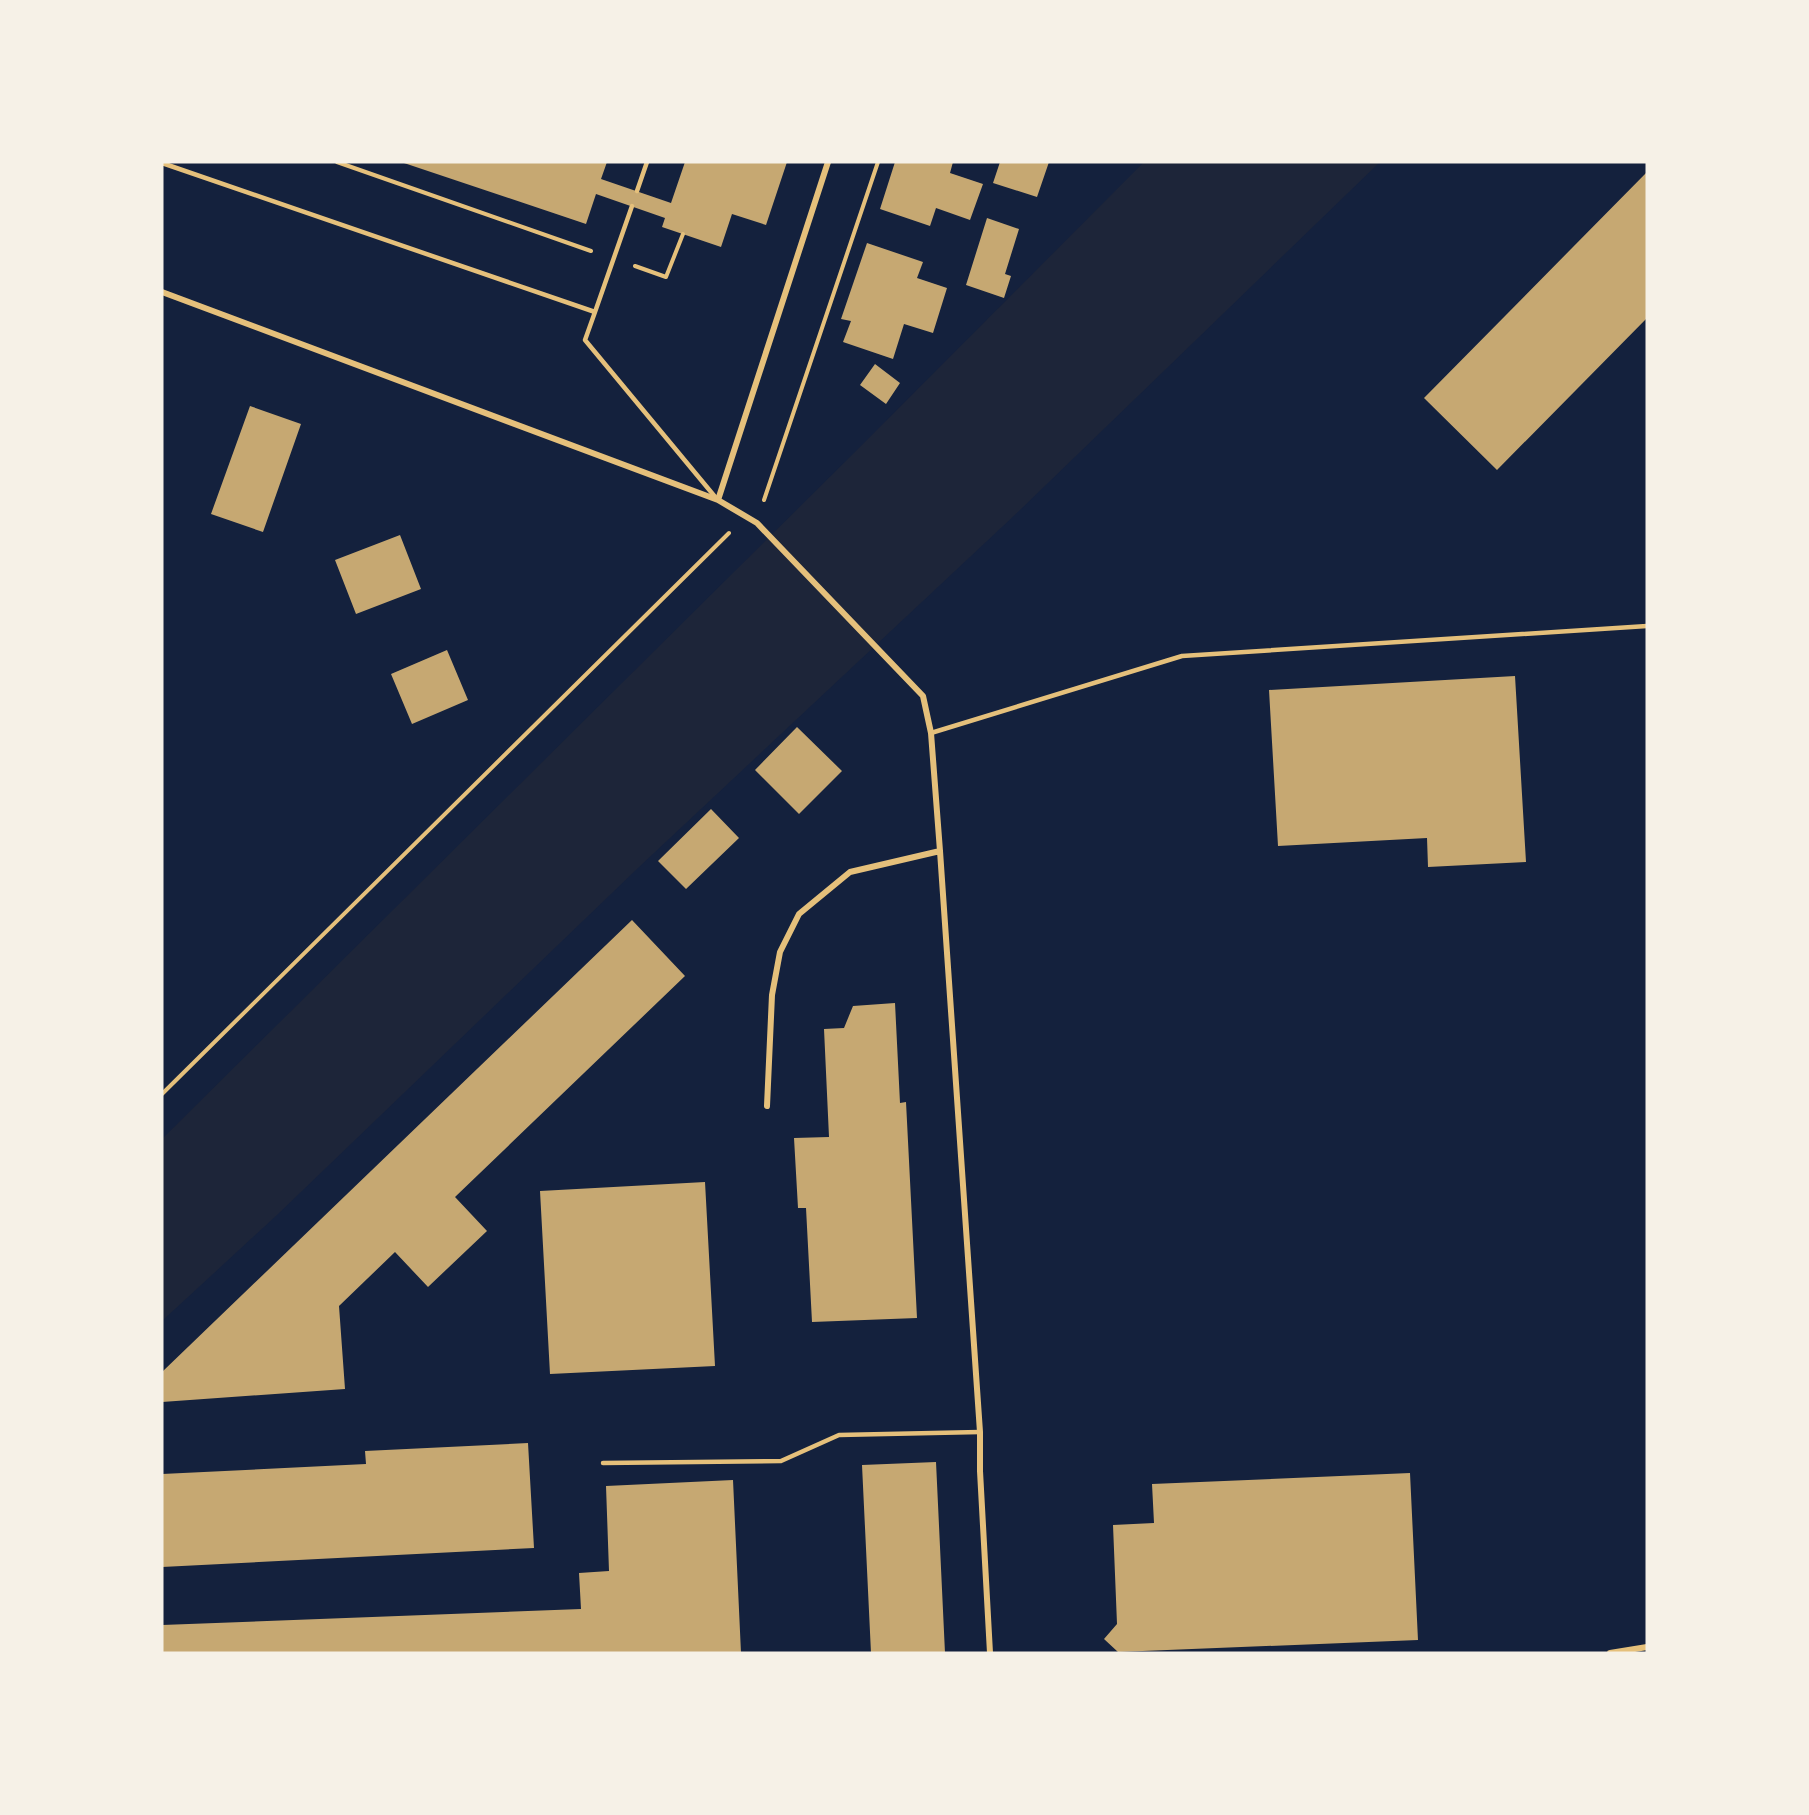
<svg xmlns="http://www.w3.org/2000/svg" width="1809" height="1815" font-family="Overpass,sans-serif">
	<rect width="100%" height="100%" fill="#14213d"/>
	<path fill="#1d2539" d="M1144,162h236l-361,349 -381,357 -361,347 -115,106v-182l693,-687z"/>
	<path fill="#c6a872" d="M401,162h206l-6,17 70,24 14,-41h102l-21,63 -34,-11 -11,33 -59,-20 3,-9 -69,-24 -10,30z
		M895,162h58l-3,11 33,11 -13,36 -34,-12 -6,18 -50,-17z
		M1000,162h49l-12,35 -44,-14z
		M1647,172v146l-150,152 -73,-72z
		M987,218l32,11 -14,45 6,2 -7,22 -38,-13z
		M867,243l56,19 -6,16 30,10 -14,45 -29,-9 -11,35 -50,-17 8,-21 -10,-2z
		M875,364l25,19 -14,21 -26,-19z
		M250,406l51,18 -38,108 -52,-18z
		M400,535l21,54 -65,25 -21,-54z
		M447,650l21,50 -56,24 -21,-50z
		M1515,676l11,186 -98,5 -1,-29 -149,8 -9,-156z
		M797,727l45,44 -43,43 -44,-44z
		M711,809l28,29 -53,51 -28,-28z
		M632,920l53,56 -230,221 32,34 -59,56 -33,-35 -56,54 6,83 -183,13v-30z
		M895,1003l5,100 6,-1 11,216 -105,4 -6,-114h-8l-4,-70 35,-1 -5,-108 20,-1 9,-22z
		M705,1182l10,184 -165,8 -10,-183z
		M528,1443l6,105 -372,19v-93l204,-10 -1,-13z
		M936,1462l9,191h-74l-9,-188z
		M1410,1473l8,167 -300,12 -14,-13 13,-15 -4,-99 41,-2 -2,-39z
		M733,1480l8,173h-579v-28l419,-16 -2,-36 30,-2 -3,-85z"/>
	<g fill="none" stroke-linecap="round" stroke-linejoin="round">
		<path stroke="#e5c07b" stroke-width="4" d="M337,162l254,89
			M635,266l31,11 17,-43
			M764,500l114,-338
			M162,1094l567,-561"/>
		<path stroke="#e5c07b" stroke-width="4.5" d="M162,163l433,149 37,-106
			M637,191l10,-29
			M595,312l-10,28 131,158
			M931,733l251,-77 465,-30
			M603,1463l178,-2 58,-26 141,-3"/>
		<path stroke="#e5c07b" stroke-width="6" d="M162,292l556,208 39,23 166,173 8,37 9,118 40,581v39l10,182
			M718,500l110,-338
			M767,1106l5,-111 8,-43 19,-38 51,-42 90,-21
			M1610,1653l37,-6"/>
	</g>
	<rect width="1809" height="1815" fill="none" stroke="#f6f1e7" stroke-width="327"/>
</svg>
